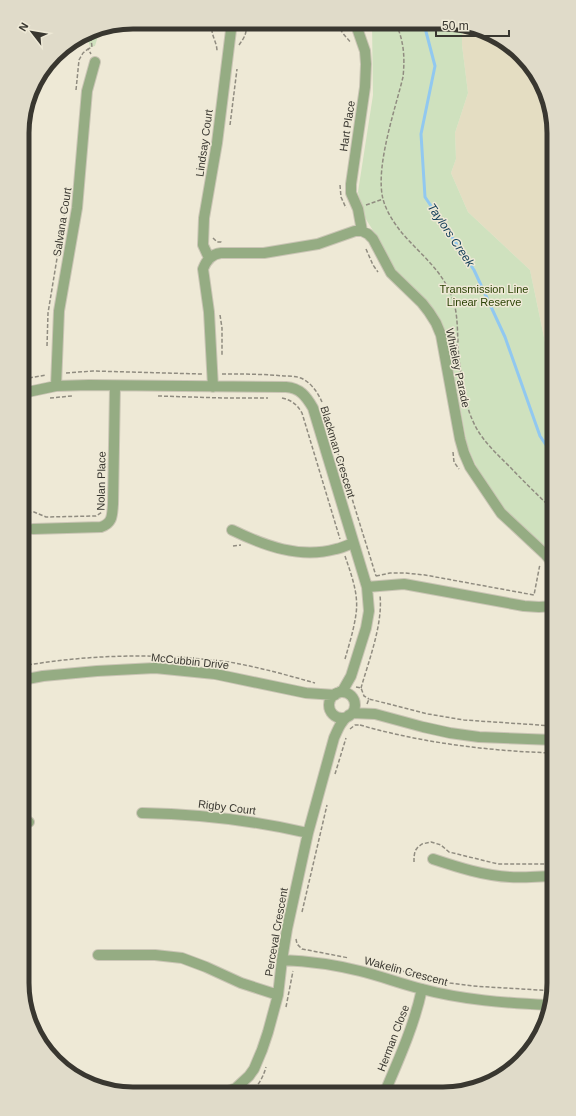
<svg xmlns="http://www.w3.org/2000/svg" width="576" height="1116" font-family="Helvetica,sans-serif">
	<rect width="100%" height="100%" fill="#eee9d6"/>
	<path fill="#e4ddc2" d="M462,24h3l51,26 32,47 6,36v271l-8,-57 -16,-77 -62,-58 -17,-39 5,-14 -1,-26 13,-40 -6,-48z"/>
	<path fill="#cfe1be" d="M372,23l90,1v21l6,48 -13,40 1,26 -5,14 17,39 62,58 16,77 8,57v154c-8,-14 -26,-26 -38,-37 -19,-18 -41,-52 -49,-77l-21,-112 -5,-11 -12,-18 -29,-28 -10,-11 -13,-27 -13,-21 -6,-24 15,-97z
		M100,29l-5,17 -5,1 -4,-14 4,-3z"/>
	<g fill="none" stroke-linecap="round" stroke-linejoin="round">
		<path stroke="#91c8f0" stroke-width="3" d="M424,24l11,42 -14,68 4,63 49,73 31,67 35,99 14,21"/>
		<defs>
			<path id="street" d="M356,25l9,26 1,13 -1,23 -14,97v9l7,16 4,22
				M209,258l-6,-13 1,-27 13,-75 14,-113
				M56,386l3,-75 18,-103 10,-117 8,-29
				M213,387l-4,-75 -6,-43c3,-8 8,-15 18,-16h43l54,-9 37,-13h7l6,3 5,5 18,34 31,30 7,9 7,11 5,12 19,104 4,14 6,14 31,46 44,41 5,6 4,16
				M23,393l33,-7 33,-1 197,2c14,1 20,9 27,21l54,179 2,24 -3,17 -15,48 -8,14 -5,3
				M33,529l68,-2c12,-4 11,-12 12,-23l2,-118
				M232,530c33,16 68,29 104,19 6,-1 12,-4 17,-6
				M367,587l37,-3 120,22 15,1 15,-1
				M22,680l21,-4 54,-5 58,-3 60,6 91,19 29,2
				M329 705a13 13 0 1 1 26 0a13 13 0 1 1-26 0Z
				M352,713l23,1 48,13 27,6 29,4 75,3
				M142,813c57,1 110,7 166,20
				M22,824l7,-2
				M433,859c24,8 52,17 77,18 14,1 29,-1 44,-1
				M98,955h57l27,3 24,9 35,16 37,12
				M282,960c25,1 54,5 78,11 21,5 41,13 62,18 41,11 84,14 126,16
				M201,1093l25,-1 10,-4 13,-12 5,-7 8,-19 6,-18 10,-37 4,-35 5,-31 21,-96 26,-95c4,-9 7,-17 15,-23
				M384,1094c15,-35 30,-68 38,-105"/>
		</defs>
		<use href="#street" stroke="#cac5b5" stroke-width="12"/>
		<path stroke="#908c80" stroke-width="1.5" stroke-dasharray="4 2" stroke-linecap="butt" d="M213,23c-4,10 4,18 4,28
			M339,23c1,10 7,13 12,20
			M396,24c8,17 9,34 7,53 -8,33 -28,90 -20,122 3,12 11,24 19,34 18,21 40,37 50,64 8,20 4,46 8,69 2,16 5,37 12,53 8,20 24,34 39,49 14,15 29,29 43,43
			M90,31l2,16 -4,2 3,5
			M239,45c5,-7 10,-14 5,-22
			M76,90l3,-30 4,-7 5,-4
			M230,125l7,-56
			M340,185l1,12 5,11
			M366,205l17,-6
			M213,238l4,4h4v2
			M366,249l7,16 5,7
			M220,315l2,13v27
			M47,346l1,-33 14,-85 6,-36
			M66,373l27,-2 109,3
			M222,374c21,0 42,0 62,2 6,0 13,0 19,3 9,5 15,14 19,23
			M23,379l23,-4
			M158,396l66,2h44
			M50,398l22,-2
			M282,398c9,2 15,6 20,15l38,126
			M324,408l52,168
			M453,452l1,10 5,7
			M22,516l6,-3 6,-1 12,5 50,-1 6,-4
			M233,546l8,-1
			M376,576l14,-3h15l20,2 109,20 6,-31
			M345,659c4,-14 9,-30 11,-45 3,-20 -5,-40 -11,-58
			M22,666c69,-12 138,-13 207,-4 29,5 58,13 86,21
			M356,687l5,1 3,8 5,3
			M361,688c8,-28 22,-64 19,-93
			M367,704l2,-5 59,15 36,6 90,6
			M360,725c63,18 128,26 194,28
			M350,729l5,-4h5
			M335,774l11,-36
			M414,862v-5l1,-6 3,-4 4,-3 9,-2 10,3 8,7 49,12h56
			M302,912l25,-107
			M296,939l1,5 5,5 47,9
			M374,964l76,19 23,3 81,5
			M286,1007l7,-36
			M250,1093c8,-7 13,-15 16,-26"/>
		<use href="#street" stroke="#95ac83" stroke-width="10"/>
	</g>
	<g text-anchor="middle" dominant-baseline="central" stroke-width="3" stroke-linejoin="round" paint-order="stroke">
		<g font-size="11" fill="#393730" stroke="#eee9d6">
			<text transform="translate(347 126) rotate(-81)">Hart Place</text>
			<text transform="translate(204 143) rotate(-82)">Lindsay Court</text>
			<text transform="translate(62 222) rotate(-81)">Salvana Court</text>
			<text transform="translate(458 368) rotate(78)">Whiteley Parade</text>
			<text transform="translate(338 452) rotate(73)">Blackman Crescent</text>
			<text transform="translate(101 481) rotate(-89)">Nolan Place</text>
			<text transform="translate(190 661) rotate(6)">McCubbin Drive</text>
			<text transform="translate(227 807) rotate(7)">Rigby Court</text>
			<text transform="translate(276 932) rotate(-80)">Perceval Crescent</text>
			<text transform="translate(406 971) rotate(15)">Wakelin Crescent</text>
			<text transform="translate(393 1038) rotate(-69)">Herman Close</text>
		</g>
		<g font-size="11" fill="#2c4306" stroke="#eee9d6">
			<text x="484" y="289">Transmission Line<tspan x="484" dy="13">Linear Reserve</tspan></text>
		</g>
		<g font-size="12" font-style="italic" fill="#14405a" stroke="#eee9d6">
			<text transform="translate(451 235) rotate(56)">Taylors Creek</text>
		</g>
	</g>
	<path d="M0 0H576V1116H0ZM133 29H443A104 104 0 0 1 547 133V983A104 104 0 0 1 443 1087H133A104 104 0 0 1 29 983V133A104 104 0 0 1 133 29Z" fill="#e0dbc9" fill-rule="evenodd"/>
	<path fill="none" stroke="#393730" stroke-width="5" d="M133 29H443A104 104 0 0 1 547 133V983A104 104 0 0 1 443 1087H133A104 104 0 0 1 29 983V133A104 104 0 0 1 133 29Z"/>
	<g transform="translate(32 32) rotate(301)" stroke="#eee9d6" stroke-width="3" paint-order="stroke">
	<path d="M0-3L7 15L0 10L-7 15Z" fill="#393730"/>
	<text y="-6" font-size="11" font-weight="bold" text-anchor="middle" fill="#393730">N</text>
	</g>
	<path d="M436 30v6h73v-6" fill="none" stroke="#393730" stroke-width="2"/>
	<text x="442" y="30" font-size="12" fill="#393730" stroke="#eee9d6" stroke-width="3" paint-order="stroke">50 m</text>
</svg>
